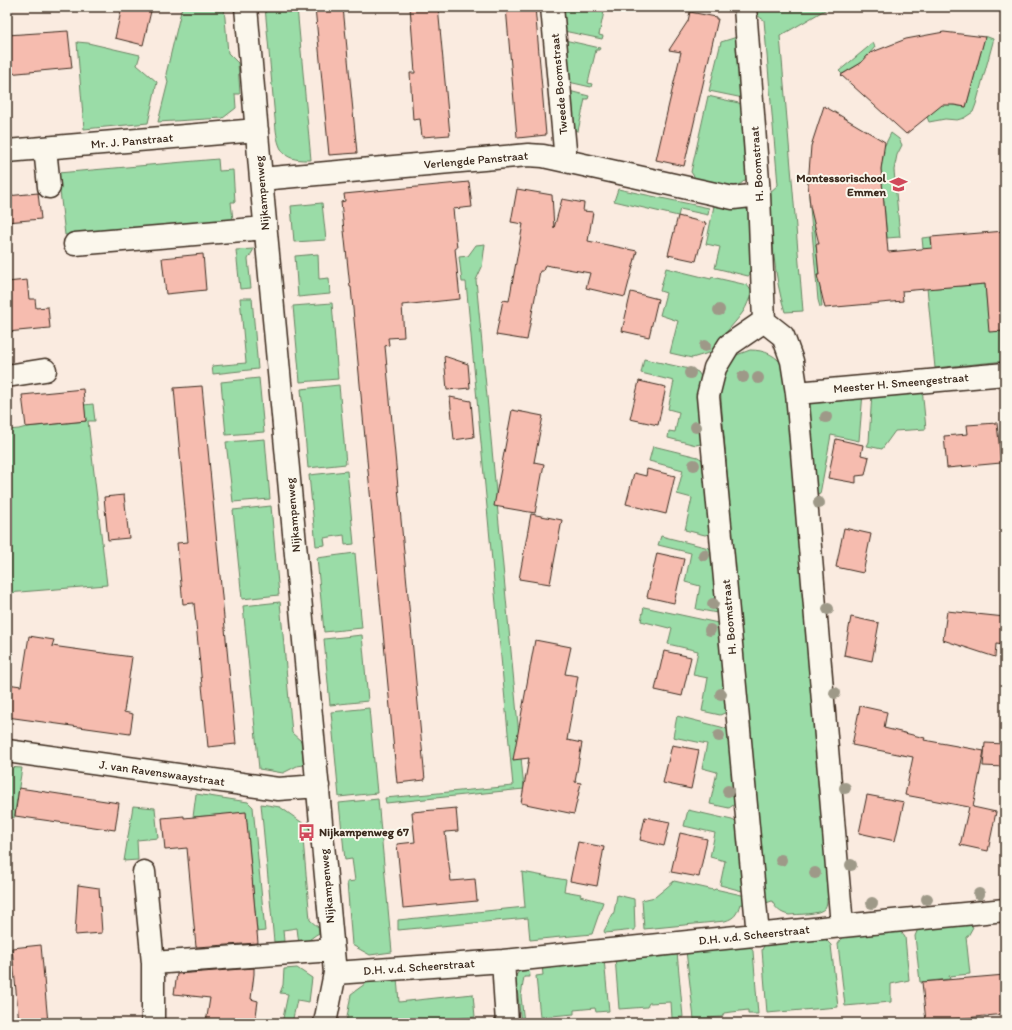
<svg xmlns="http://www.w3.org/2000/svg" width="1012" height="1030" font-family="Itim,sans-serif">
	<rect width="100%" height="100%" fill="#faebe0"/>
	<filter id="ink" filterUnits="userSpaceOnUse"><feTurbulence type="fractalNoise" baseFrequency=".025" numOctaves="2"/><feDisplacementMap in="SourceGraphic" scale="8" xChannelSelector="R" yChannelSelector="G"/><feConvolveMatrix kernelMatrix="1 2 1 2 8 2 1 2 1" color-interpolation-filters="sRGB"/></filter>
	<g filter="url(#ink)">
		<path fill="#9adca7" stroke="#6a8362" d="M182,7h42l4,46 10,10 2,31h-5l1,14 -13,10 -65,4 10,-40 -2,-8z
			M265,7h32l14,153c-25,1 -32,-6 -35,-30z
			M557,7h48l-6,28 4,1 -1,3 -43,-9z
			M752,7h78l-50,29 23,275 -18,1c-12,-38 -13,-79 -16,-119l9,-8 -14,-165c-4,-2 -11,-8 -12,-13z
			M985,36l8,3v3l-17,62 -3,8 -9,6 -7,2 -12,-1 -16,3 -2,-5 15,-14 24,4z
			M737,37l6,61 -34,-7 12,-49z
			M560,39l40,9 -1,2h-3l-8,33 4,1 -1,3 -27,-6z
			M77,42l11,1 52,12 -3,10 20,17 -9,41 -64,6z
			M873,43l2,4 -14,16 -19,11 -3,-3z
			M565,90l24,6 -1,3h-3l-7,32 -6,-1z
			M708,96l35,8 5,72c-4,7 -10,10 -18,11l-33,-6 -6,-9z
			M891,133l8,6 3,6 -5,10 -3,15 6,67 -13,1 -6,-69 3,-18h-2z
			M218,159l1,12 14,-1 2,32h-4l2,18 -168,15 -7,-62z
			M810,178l9,97 -2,1h2l3,31h-2l-2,-7 -10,-115v-6z
			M618,189l91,19 -1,7 -28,-6 -2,7 -64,-15z
			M715,201l29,6 7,6 5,59 -8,4 -33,-8 5,-21 -14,-3z
			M322,203l4,37 -32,2 -3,-36z
			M931,237l4,51 50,-4 3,32 17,9v36l-70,7 -13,-130z
			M485,244l-3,23 -6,13 48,509 -138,14 -1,-5 128,-12 -47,-504h-4l-3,-25 9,-1 8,-11z
			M254,249l-6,10 3,29 -11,1 -4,-39z
			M318,254l1,25 10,-1 1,16 -32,3 -3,-41z
			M666,268l45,11 1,-2 35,8 5,7c-3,7 -5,14 -9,20 -10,14 -23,25 -31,40l-20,6 -22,-5 8,-32 -18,-6 6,-22 -6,-2z
			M240,298h12l6,71 -45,5 -1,-8 34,-3z
			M332,303l6,76 -38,3 -7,-76z
			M750,350c15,0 27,5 35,19l49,528 -7,1c0,3 0,7 -2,10 -5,7 -27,6 -36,7 -9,-2 -13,-6 -17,-14l-6,2 -1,-6 -38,-422 -7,-89 4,-19 10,-11z
			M644,359l50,11 4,2 4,6 3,65 -9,2 -28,-7 1,-7 6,1 4,-20 -11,-3 6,-28 -33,-8z
			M259,378l5,54 -38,3 -5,-53z
			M339,385l7,79 -38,4 -7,-79z
			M922,388l4,41 -31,2 -13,18 -15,-3 2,-4 3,-50z
			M863,393l-4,48 -28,-6 -11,59 -8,3 -6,-91 4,-5z
			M93,404l2,17h-7l19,164 -100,8v-163l12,-1 7,-2 60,-6 -2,-16z
			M265,439l5,60 -37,3 -7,-60z
			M653,446l45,11 9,6 3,71 -5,1 -20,-5 7,-32 -15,-4 6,-24 -34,-9z
			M347,471l7,73 -9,1 -1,-10 -20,3 1,7 -9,1 -7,-71z
			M271,506l8,89 -37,4 -9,-89z
			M661,536l48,12 6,4 6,60 -4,1 -21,-4 4,-23 -15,-4 6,-29 -33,-8z
			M355,553l7,75 -38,4 -7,-74z
			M280,602l12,131 9,8 3,24 -7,1 -14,7 -24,-4 -16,-163z
			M644,607l74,16 9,89 -7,3 -18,-4 6,-33 -15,-3 5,-24 -30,-7 4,-16 -2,-1 -1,1 -28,-7z
			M362,635l6,66 -38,4 -6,-66z
			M369,708l8,85 -38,4 -8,-85z
			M677,716l44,11 6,2 4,3 7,70 -9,6 -19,-4 7,-32 -15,-4 5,-24 -34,-7z
			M7,767l15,1 -8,50 -7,-2z
			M196,794l52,8 5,5 12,124 -8,1 -11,-119 -53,4z
			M378,799l14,153 -22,3 -18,-10 -5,-63 8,-1 -3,-22 -7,1 -6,-57z
			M261,804l19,3 24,17h5l1,5 -7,10 7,81 9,8v6h-2l-15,11h-3l-2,-17 -14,2 1,11 -10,1z
			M133,806l22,2 3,30 -21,2 1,20 -14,1z
			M688,810l44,10 2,1 6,4 6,67 -26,-7 5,-24 -15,-4 5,-24 -31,-7z
			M522,872l44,8 -2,11 17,3 -1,2 23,6 -11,32 -62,6 -2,-22 -130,12v-10l127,-13z
			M674,881l40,9 1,-1 31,7 1,9 -7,-1c-3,10 -5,14 -15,17l-81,8 -2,-29 13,-3 11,-9z
			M617,895l17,4 1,31 -30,3 -1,-2 10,-19z
			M970,923v2l3,2 -5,9 -2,1 4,37 -21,2 1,3 -30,3 -5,-46 3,-7z
			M900,931l5,6 4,43 -18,4v18l-46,4 -7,-62 5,-7z
			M824,938l7,7 7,62 -71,6 -5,-63 3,-7z
			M748,944l5,7 5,63h-10v-4l-24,3 -2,4h-1l-27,2 -8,-68z
			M677,952l6,65 -11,1 -1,-16 -22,1 -2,4 -28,2 -4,-52z
			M604,959l5,52 -13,1 -1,-4 -21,2v4l-34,3 -4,-41 7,-1 -1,-10z
			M529,966l1,11h-6l-3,19 3,27h-3l-3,-27c-1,-6 -3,-11 -4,-18l6,-8z
			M297,968l15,10 -3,24 -12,-2 -5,23h-10l6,-29 -8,-1 3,-8 1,-16z
			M397,978l2,24 74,-8 2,23 -66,6h-63l5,-29 18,-13z"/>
		<path fill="#f6bcaf" stroke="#3b2a1e" d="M122,7h30l-9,38 -28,-7z
			M315,7h28l14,146 -28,2z
			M410,7h28l12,128 -28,2 -2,-18 -7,1 -3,-47h5z
			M506,7h29l11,128 -28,3 -1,-1z
			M690,12l26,5v2h2l-34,147 -28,-6 25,-108 -12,-2 19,-29z
			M68,31l4,37 -65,6v-39z
			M944,32l41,5 -19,70 -12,-2h-12l-36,29 -65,-59 20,-12 9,-10 36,-14z
			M824,106l61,36 -4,27 7,83 44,-4 -1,-11 74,-6v100l-16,1 -4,-48 -83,7 1,10 -78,7 -8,-33h2l-3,-31h3l-9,-38 -2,-21 3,-39z
			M469,182l3,25 -19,2 4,39h-2l5,51 -58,6 2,32 -16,1 1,7 -4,1 40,434 -28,3 -46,-496h-1l-9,-85 4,-1 -1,-7z
			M517,189l35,6 2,33 8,-29 22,4 -1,8 10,1 -5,29 49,10 -12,46 -39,-9 4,-15 -45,-8 -2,6h-3l-13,69 -31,-5 7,-35 6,1 14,-77 -12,-2z
			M38,193l3,26 -34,3v-26z
			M678,216l28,7 -10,38 -28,-6z
			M203,254l3,36 -40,4 -4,-36z
			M27,280l2,19h6l1,9 12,-1 2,21 -43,4v-50z
			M631,292l27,7 -9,38 -27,-6z
			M444,356l24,8 2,24 -23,2z
			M639,381l27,6 -8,38 -28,-6z
			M202,386l34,358 -28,3 -14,-144 -11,1 -6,-61 11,-1 -14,-154z
			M83,389l3,32 -60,6 -4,-32z
			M450,397l21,4 3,36 -20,3z
			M512,410l31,6 -9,46 10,2 -9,49 -41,-7z
			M997,423l4,40 -54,5 -3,-32 24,-2 -1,-9z
			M836,439l27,6 -2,10 8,2 -4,18 -9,1v7l-28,-5z
			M647,469l28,7 -9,38 -40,-10 8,-31 12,3z
			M124,495l5,43 -21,2 -4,-43z
			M531,514l31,6 -12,64 -31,-5z
			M844,528l27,6 -8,39 -27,-6z
			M657,553l27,6 -10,44 -27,-6z
			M947,611l58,6v28l-9,-1 -1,13 -52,-17z
			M851,617l28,6 -7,38 -28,-6z
			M29,636l25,4 -2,6 80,11 -8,55 9,2 -3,20 -123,-17v-33l14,2z
			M535,640l36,7 -6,27 13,2 -11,64 15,3 -7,39 6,1 -7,31 -53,-11 8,-45 -16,2z
			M664,651l27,6 -9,39 -27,-6z
			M860,706l27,6 -3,16 41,10 -1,2 60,11 -11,56 23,5 -8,39 -28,-6 9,-38 -64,-12 8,-38 -61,-12z
			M985,743l20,1v23l-22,-1z
			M672,745l27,5 -8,39 -28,-6z
			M19,788l100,15 -4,27 -100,-14z
			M867,795l37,7 -9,39 -36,-8z
			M456,808l2,23 -13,1 6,49 24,-2 2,22 -74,7 -6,-64 18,-2 -3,-30z
			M246,812l12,131 -62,4 -9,-99 -22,2 -3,-32 22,-2v2z
			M645,817l25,5 -6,24 -24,-6z
			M680,833l27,6 -8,38 -28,-5z
			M578,842l26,5 -7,39 -27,-5z
			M78,885l21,3 3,45 -27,2z
			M41,945l7,78h-29l-7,-75z
			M254,968v6l-3,25 7,2 -3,22h-49l4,-25 -36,-4 3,-20z
			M1005,975v39l-79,8 -4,-40z"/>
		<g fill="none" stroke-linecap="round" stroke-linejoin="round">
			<defs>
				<path id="minor" d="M246,7l15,172 74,794 -10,50
					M552,7l13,143 -2,10
					M745,7l14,188 5,126
					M45,148l4,39
					M7,151l250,-21
					M261,179l267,-24 15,1 190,42 26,-3
					M75,244l190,-16
					M764,321l19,15 9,25 5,32 45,533
					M7,376l38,-6
					M797,393l208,-19
					M7,751l271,38 40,-3
					M144,872l9,91v60
					M758,935l-50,-539 7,-28 14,-23 35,-24
					M503,961l4,62
					M153,963l180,-13
					M335,973l168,-12 339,-35 163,-16"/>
			</defs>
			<use href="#minor" stroke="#3b2a1e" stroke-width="25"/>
			<use href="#minor" stroke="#fbf7ec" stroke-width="22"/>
		</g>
		<g fill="#9e9988">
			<circle cx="719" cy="310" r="6"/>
			<circle cx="705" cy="346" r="6"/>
			<circle cx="690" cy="373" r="6"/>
			<circle cx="743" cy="377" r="6"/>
			<circle cx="758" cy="378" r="6"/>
			<circle cx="826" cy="417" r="6"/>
			<circle cx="696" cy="427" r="6"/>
			<circle cx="694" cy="465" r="6"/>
			<circle cx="819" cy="503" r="6"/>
			<circle cx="704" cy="555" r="6"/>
			<circle cx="713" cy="604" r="6"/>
			<circle cx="828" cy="609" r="6"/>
			<circle cx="710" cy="630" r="6"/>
			<circle cx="835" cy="693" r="6"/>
			<circle cx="721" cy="694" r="6"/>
			<circle cx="719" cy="736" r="6"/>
			<circle cx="845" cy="788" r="6"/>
			<circle cx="728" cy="791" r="6"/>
			<circle cx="781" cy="860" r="6"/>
			<circle cx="851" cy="865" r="6"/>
			<circle cx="815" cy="873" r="6"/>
			<circle cx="979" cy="894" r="6"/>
			<circle cx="927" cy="899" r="6"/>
			<circle cx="872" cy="903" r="6"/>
		</g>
	</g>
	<defs>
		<symbol id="school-bare" viewBox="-9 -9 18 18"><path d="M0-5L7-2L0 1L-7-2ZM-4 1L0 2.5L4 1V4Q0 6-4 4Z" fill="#d1495b" stroke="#fbf7ec" stroke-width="2.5" paint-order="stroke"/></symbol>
		<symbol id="bus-bare" viewBox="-9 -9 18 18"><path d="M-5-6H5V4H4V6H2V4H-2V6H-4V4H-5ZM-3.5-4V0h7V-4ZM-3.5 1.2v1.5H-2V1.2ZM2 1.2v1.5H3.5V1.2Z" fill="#d1495b" stroke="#fbf7ec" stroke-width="2.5" paint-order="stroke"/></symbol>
	</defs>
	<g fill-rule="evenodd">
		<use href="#school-bare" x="886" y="172" width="25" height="25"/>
		<use href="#bus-bare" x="294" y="820" width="25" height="25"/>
	</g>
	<g text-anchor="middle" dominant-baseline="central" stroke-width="4" stroke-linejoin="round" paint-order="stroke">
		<g font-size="12" fill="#3b2a1e" stroke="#fbf7ec">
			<text transform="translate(559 84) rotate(-95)">Tweede Boomstraat</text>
			<text transform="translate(132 141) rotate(-5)">Mr. J. Panstraat</text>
			<text transform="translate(476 160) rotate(-5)">Verlengde Panstraat</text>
			<text transform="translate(757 164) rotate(-94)">H. Boomstraat</text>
			<text transform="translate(262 193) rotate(-95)">Nijkampenweg</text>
			<text transform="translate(901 383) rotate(-5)">Meester H. Smeengestraat</text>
			<text transform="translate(293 515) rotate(-95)">Nijkampenweg</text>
			<text transform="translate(729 617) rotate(-95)">H. Boomstraat</text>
			<text transform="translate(162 773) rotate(8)">J. van Ravenswaaystraat</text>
			<text transform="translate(327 886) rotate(-95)">Nijkampenweg</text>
			<text transform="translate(754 935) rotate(-6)">D.H. v.d. Scheerstraat</text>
			<text transform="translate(419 967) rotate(-4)">D.H. v.d. Scheerstraat</text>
		</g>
		<g font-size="12" font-weight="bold" fill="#3b2a1e" stroke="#fbf7ec" text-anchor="end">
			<text x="886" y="178">Montessorischool<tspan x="886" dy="14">Emmen</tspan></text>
			<text x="319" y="832" text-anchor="start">Nijkampenweg 67</text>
		</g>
	</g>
	<rect width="1012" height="1030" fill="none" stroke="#fbf7ec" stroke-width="24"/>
	<rect x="12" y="12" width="988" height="1006" fill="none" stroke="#3b2a1e" stroke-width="1.5" filter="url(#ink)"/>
</svg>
